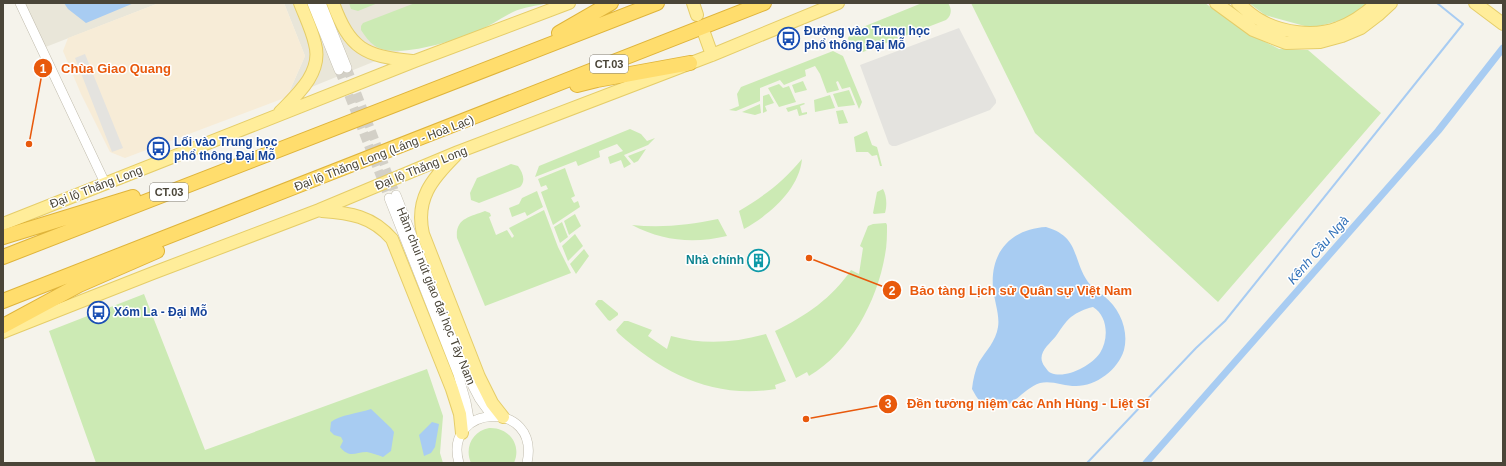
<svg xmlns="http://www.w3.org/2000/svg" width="1506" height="466" font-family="Arial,sans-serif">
	<rect width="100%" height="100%" fill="#f5f3eb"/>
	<path fill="#e9e6d9" d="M24,3h135l-116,45z
		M284,3h234l-231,94 18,-41z"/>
	<path fill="#f7ecd7" d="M159,3h125l21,53 -18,41 -162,61 -15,-6 -29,-58 -18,-43 5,-13z"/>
	<path fill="#cceab4" d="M349,3h29l-20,8 -7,-2z
		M415,3h133c-11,3 -25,4 -35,9 -12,6 -23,14 -35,19 -22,9 -81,29 -103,15 -6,-4 -10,-10 -14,-16v-4l2,-3z
		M922,3h26c4,6 4,12 -2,17l-83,32c-10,1 -13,-5 -15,-14l5,-7z
		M971,3h234l39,28 35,18 29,1 73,63 -163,189 -183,-169z
		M1249,3h120l-20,15 -37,10 -47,-13z
		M833,51l10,5 19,46 -3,7 -9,-22 -8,2 -4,-8 -2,1 3,8 -12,3 -7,-19 -5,-8 -10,4 1,6 -22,9 -4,-5 -20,8v13l-24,10 -7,-1 10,-4 -2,-12 4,-7z
		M803,81l4,9 -12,3 -3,-8z
		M779,84l4,4 6,-2 7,16 -17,5 -11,-19z
		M849,90l6,15 -17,2 -5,-13z
		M769,94l5,9 -9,3 2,5 -4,2v-17z
		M830,95l5,13 -20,4 -1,-12z
		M804,103l1,1 -5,2 2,7 5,-1v2l-8,2 -2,-7 -9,3 -2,-4z
		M760,104l1,9 -6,2 -13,-3z
		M843,110l5,13 -9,1 -3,-13z
		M630,129l11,5 6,7 8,-3 -7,7 -24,10 7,9 -7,4 -3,-8 -11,4 -2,-7 15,-6 -6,-7 -18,7 1,6 -22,9 -2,-5 -41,16 4,-11z
		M867,131l5,14 5,2 5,19h-2l-3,-11 -5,1 -4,-4h-12l-2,-15z
		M646,149l-8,12 -4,2 -6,-7z
		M802,159c-3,31 -33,56 -58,70l-5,-18c25,-15 44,-29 63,-52z
		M511,164l7,2c5,7 8,15 2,21l-41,16 -8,-3 -1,-7 7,-15z
		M565,168l10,28 -4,2 3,5 4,-2 2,6 -27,18 -12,-33 7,-3 -2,-4 -5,2 -3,-8z
		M883,189c4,7 4,17 2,24l-11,1 -1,-1 4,-21z
		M537,191l6,16 -16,9 -2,-4 -13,5 -3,-9 10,-4 3,-6z
		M544,210l14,37 13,26 -86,33 -28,-68c-2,-20 13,-21 28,-27l5,2 1,3 -2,1 7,18 11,-5 5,8 2,-2 -5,-8z
		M575,214l6,12 -12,9 -5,-14z
		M718,219l9,17c-34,8 -64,5 -95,-11 30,3 57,0 86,-6z
		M562,222l6,15 -8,6 -6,-16z
		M886,223l1,2c0,10 0,20 -2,30 -8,47 -35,97 -76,121l-2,-4 -11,6 -21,-47c31,-15 57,-33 76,-61l8,4 4,-26 -3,-2 8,-20 5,-2z
		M575,234l8,12 -15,15 -6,-15z
		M584,249l5,7 -13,18 -6,-10z
		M144,294l61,156 222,-81 16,47 -3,37 3,10h-347l-47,-132z
		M598,300h4l16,13v2l-8,6 -2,-1 -13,-16z
		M624,321h4l24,9 -4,6 19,13 4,-13c32,9 63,7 95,-2l20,47 -11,4 1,4c-63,10 -112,-15 -158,-56l-2,-3z
		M489,428c20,-1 33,17 25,35h-43c-7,-16 2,-32 18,-35z"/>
	<path fill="#e4e3df" d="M959,28l37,72v3l-6,7 -94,36h-4l-3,-2 -29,-79z
		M85,54l38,94 -11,4 -37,-94z"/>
	<path fill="#a8ccf2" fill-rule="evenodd" d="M64,3h70l-48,20 -18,-14z
		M1046,227c34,10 26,32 42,55 4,6 11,9 16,14 16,13 25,34 20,54 -6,20 -28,36 -48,36 -12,0 -25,-6 -36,-3 -18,6 -28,27 -47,25 -11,-1 -16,-10 -21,-19 1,-9 3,-19 7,-27 7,-11 17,-21 19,-35 2,-12 -4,-27 -5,-39 -3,-36 18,-59 53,-61zM1093,307c15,9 16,32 7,46 -9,13 -34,26 -49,20 -3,-1 -4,-4 -6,-6 -10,-13 4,-22 11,-31 4,-6 9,-14 15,-19 7,-5 13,-8 22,-10z
		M371,409l20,19 3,4 -3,19 -8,6c-5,-2 -11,-4 -16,-5 -12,0 -17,7 -27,-5l3,-6 -2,-4 -7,-2 -4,-4 1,-9c9,-7 28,-9 40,-13z
		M432,422l7,2 -4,23 -4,6 -7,3 -5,-21z"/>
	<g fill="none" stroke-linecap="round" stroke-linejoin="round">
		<path stroke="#a8ccf2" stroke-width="2" d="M1087,463l109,-115 29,-27 238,-297 -26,-21"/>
		<path stroke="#a8ccf2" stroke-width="7" d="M1146,463l292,-332 65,-83"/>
		<path stroke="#d3d0c7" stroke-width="9" stroke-dasharray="9 4.5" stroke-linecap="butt" d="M347,68l49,127
			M339,70l50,128"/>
		<defs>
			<path id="tertiary" d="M20,3l85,180
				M312,3l27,67
				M321,3l26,65
				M396,195l71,180 12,23 13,18
				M389,198l69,176 8,28 4,22
				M459,463c-17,-59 82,-65 68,0"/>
			<path id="primary" d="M333,3c17,46 31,53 79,58
				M693,3l4,12
				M1216,3l37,27 33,13 34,-1 22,-6 19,-8 17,-13 13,-12
				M1238,3c7,6 14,13 22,17 21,13 55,17 78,8 14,-5 28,-15 39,-25
				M1475,3l28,21
				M703,30l9,25
				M280,112c17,-17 43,-40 35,-68 -3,-14 -10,-28 -15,-41
				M455,156c-23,23 -40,43 -32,78l56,143 13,26 11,14
				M322,211c28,2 50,5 70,28l60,150 8,25 2,19
				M3,224l412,-163 154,-58
				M3,332l150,-59 166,-63 139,-58 254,-97 126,-52"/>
			<path id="motorway" d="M559,33l52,-30
				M577,85l20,-5 93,-17
				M3,237l130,-40
				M3,257l654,-254
				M3,301l761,-298
				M3,326l76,-41 78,-34"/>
		</defs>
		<use href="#tertiary" stroke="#c1bcad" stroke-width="10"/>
		<use href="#primary" stroke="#e5cd69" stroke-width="14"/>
		<use href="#motorway" stroke="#dfb43b" stroke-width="16"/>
		<use href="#tertiary" stroke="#fff" stroke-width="9"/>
		<use href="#primary" stroke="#ffed9a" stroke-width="12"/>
		<use href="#motorway" stroke="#ffdd6d" stroke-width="14"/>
	</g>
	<defs>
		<symbol id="bus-ring" viewBox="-11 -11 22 22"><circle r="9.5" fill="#fff" stroke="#1a4fb4" stroke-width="1.5"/><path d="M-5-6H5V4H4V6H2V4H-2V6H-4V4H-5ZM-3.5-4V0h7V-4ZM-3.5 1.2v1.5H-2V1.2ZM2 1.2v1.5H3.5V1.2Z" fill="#1a4fb4"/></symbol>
		<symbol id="building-ring" viewBox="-11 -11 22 22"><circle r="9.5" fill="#fff" stroke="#0f9aa8" stroke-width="1.5"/><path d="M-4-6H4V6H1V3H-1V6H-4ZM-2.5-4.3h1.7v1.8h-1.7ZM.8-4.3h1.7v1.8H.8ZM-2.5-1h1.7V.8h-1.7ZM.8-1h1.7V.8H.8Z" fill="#0f9aa8"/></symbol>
	</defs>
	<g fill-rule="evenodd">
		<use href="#bus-ring" x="776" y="26" width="25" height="25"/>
		<use href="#bus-ring" x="146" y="136" width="25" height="25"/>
		<use href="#building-ring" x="746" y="248" width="25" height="25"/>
		<use href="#bus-ring" x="86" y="300" width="25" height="25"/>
	</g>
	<g text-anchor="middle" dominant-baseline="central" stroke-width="3" stroke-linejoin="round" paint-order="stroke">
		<g fill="#fff" stroke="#807d74" stroke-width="1">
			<rect x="590" y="55" width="38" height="18" rx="3"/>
			<rect x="150" y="183" width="38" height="18" rx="3"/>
		</g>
		<g font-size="11" font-weight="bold" fill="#4a4538">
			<text x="609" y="64">CT.03</text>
			<text x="169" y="192">CT.03</text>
		</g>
		<g font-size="12" font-weight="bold" fill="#164399" stroke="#fff" text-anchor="start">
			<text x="804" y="31">Đường vào Trung học<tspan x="804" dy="14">phổ thông Đại Mỗ</tspan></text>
			<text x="174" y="142">Lối vào Trung học<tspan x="174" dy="14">phổ thông Đại Mỗ</tspan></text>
			<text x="114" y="312">Xóm La - Đại Mỗ</text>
		</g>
		<g font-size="12" fill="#4a4538" stroke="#fff">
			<text transform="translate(384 153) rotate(-21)">Đại lộ Thăng Long (Láng - Hoà Lạc)</text>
			<text transform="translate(421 168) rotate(-22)">Đại lộ Thăng Long</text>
			<text transform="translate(96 187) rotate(-21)">Đại lộ Thăng Long</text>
			<text transform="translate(436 296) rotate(68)">Hầm chui nút giao đại học Tây Nam</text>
		</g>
		<g font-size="12" font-weight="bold" fill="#0d838f" stroke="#fff" text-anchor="end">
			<text x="744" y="260">Nhà chính</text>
		</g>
		<g font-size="13" font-style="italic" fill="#2f70b8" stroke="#fff">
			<text transform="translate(1318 250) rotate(-49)">Kênh Cầu Ngà</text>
		</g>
	</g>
	<path fill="none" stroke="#e8590c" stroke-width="1.5" d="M29 144L43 68M809 258L892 290M806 419L888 404"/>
	<g fill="#e8590c" stroke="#fff" stroke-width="1.5">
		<circle cx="29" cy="144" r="4"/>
		<circle cx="809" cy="258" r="4"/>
		<circle cx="806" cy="419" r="4"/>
		<circle cx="43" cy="68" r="10"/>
		<circle cx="892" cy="290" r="10"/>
		<circle cx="888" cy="404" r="10"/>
	</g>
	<g font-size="12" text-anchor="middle" font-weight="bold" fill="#fff">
		<text x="43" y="73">1</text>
		<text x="892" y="295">2</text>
		<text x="888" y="408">3</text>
	</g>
	<g font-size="13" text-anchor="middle" font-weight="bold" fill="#e8590c" stroke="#fff" stroke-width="3" stroke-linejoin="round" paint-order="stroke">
		<text x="116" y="73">Chùa Giao Quang</text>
		<text x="1021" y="295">Bảo tàng Lịch sử Quân sự Việt Nam</text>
		<text x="1028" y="408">Đền tưởng niệm các Anh Hùng - Liệt Sĩ</text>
	</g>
	<rect width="1506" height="466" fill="none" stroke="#4a4538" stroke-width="8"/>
</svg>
